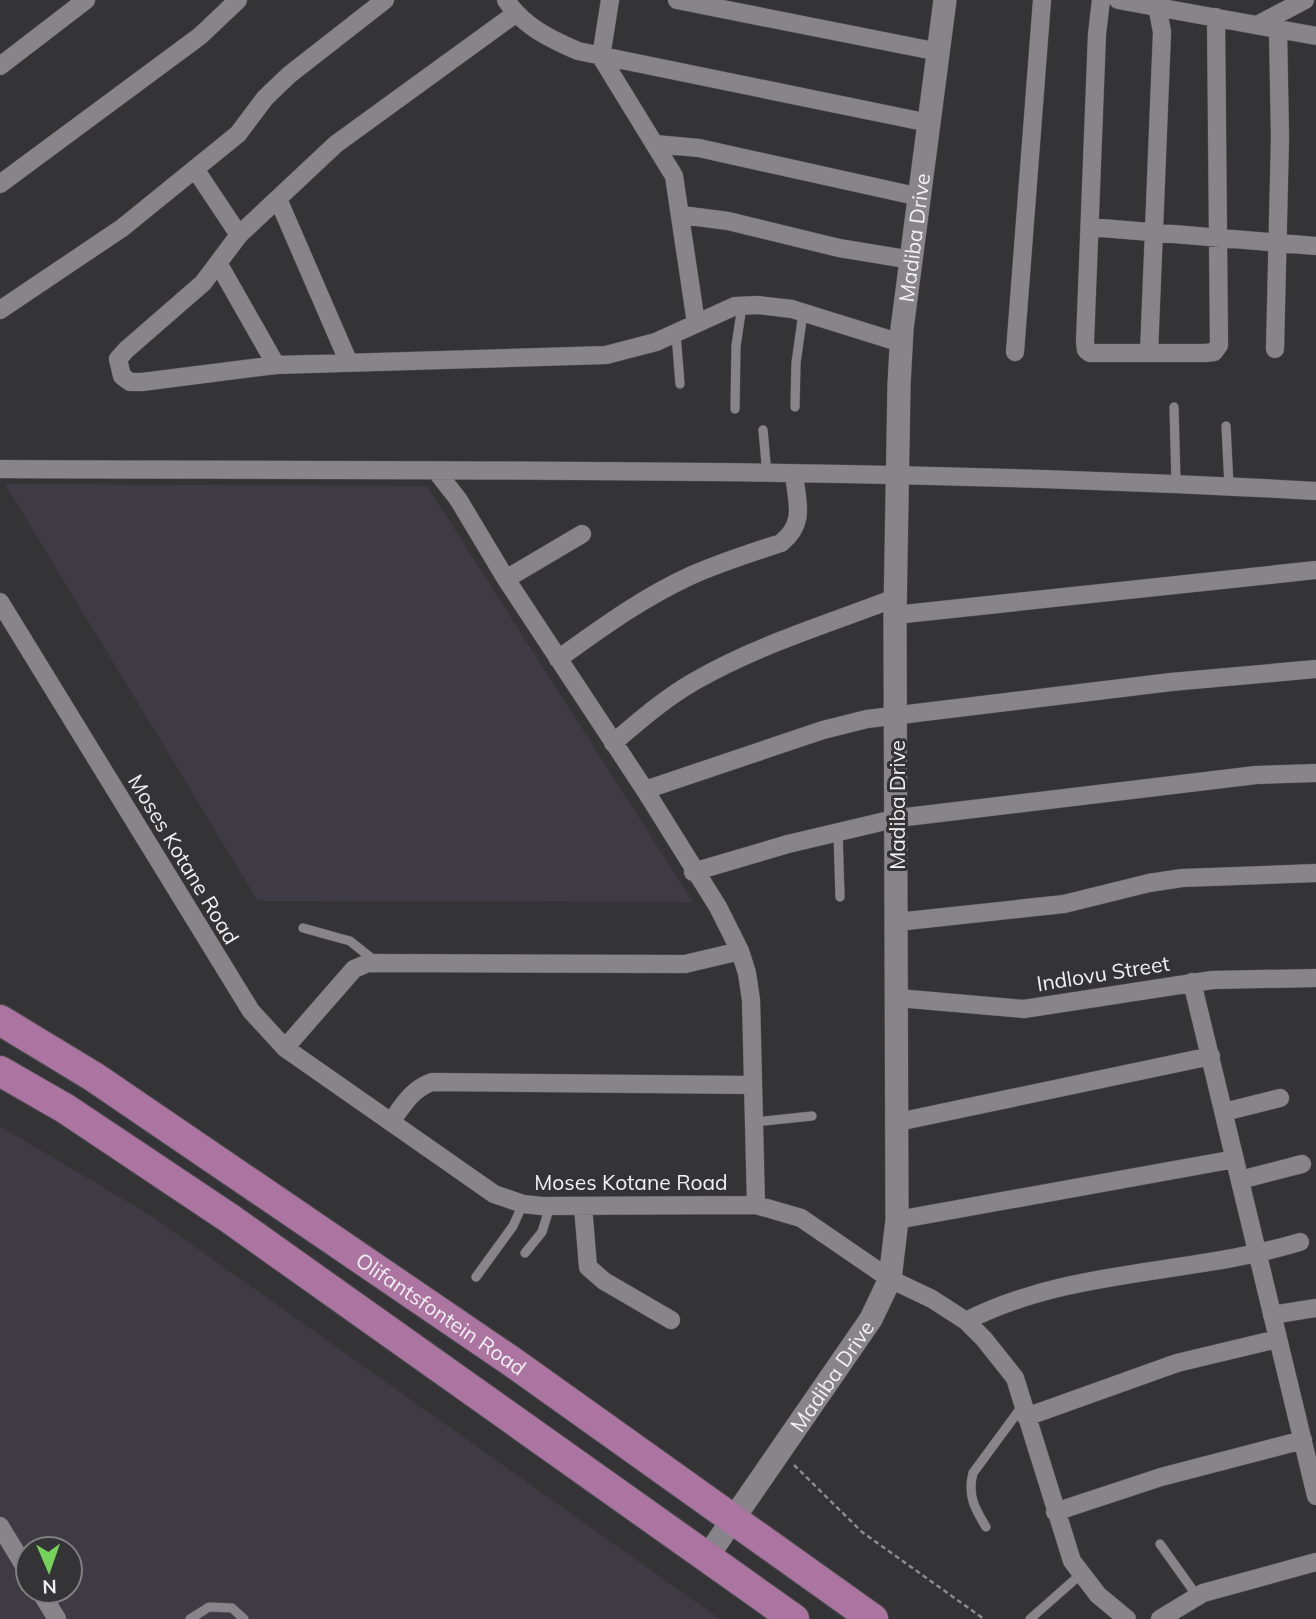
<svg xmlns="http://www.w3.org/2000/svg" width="1316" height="1619" font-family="Mulish,sans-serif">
	<rect width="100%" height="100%" fill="#343336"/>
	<path fill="#3f3b44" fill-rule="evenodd" d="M5,484l422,2 266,416 -435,-1z
		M0,1126l153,91 567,402h-720zM28,1549h42v42h-42z"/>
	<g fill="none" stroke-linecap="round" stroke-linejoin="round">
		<defs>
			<path id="service" d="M676,334l4,50
				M795,407l1,-44 7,-50
				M1174,407l2,76
				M735,409l1,-63 6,-40
				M1226,426l3,60
				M763,430l4,44
				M838,832l2,65
				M303,928l47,13 25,20
				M754,1122l58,-6
				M525,1253l17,-21 8,-26
				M476,1277l37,-51 10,-22
				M986,1527c-11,-18 -19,-32 -13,-54l50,-68
				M1160,1544l37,52
				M190,1619l19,-12 23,1 12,11
				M1030,1619l51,-45"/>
			<path id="minor" d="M506,0c17,26 44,39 72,51l351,72
				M610,0l-9,57 73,119 22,147
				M677,0l262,52
				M1101,0l-4,34 -12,308 1,8 4,3h115l9,-1 5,-7 -3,-328
				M1118,0l198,36
				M515,14l-179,130 -97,91 -36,48 -77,67 -8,9 4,17 8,6h12l134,-17 330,-10 50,-13 79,-36 23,-1 34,4 109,34
				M1259,24l46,-24
				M0,66l86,-66
				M655,144l44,4 221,49
				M195,169l44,66
				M0,184l200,-148 38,-36
				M278,199l71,164
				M682,215l46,6 111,27 73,12
				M1090,227l226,19
				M218,263l58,102
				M0,310l122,-82 116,-94 27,-36 24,-23 96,-75
				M1275,349l5,-211 -2,-110
				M1015,352l27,-352
				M1149,353l13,-321 -6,-32
				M0,469c439,2 878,-3 1316,22
				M436,471l22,28 48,80 139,211 73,117 22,44 7,22 4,27 5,205
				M506,579l76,-45
				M0,602l251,409 34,37 209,146 29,10 19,2 214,-1 45,13 89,61 42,20 34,22 18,18 31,39 57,183 26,34 29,24
				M895,615l421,-45
				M558,659c42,-30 84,-61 132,-83 29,-13 60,-23 91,-33 25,-20 16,-40 13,-69
				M613,743c26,-22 52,-45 82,-62 62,-36 133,-57 200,-83
				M645,790l178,-60 44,-11 304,-37 145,-13
				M693,872l95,-28 110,-26 358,-43 60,-2
				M897,922l167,-18 85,-21 33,-5 134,-5
				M1192,982l124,514
				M898,998l126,11 188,-29 104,-2
				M285,1048l69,-79 14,-6 317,1 55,-13
				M1224,1112l56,-14
				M391,1122c12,-17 21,-33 41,-40l321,3
				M898,1122l313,-66
				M1240,1180l62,-16
				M583,1206l5,61 16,14 67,39
				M897,1220l338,-61
				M1272,1315l44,-7
				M966,1321c104,-53 225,-46 334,-79
				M1026,1417l151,-54 100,-24
				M1055,1512l106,-35 142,-37
				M0,1526l28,46
				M40,1591l17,28
				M1160,1619l43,-26 113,-31"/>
			<g id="tertiary">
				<path id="s1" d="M707,1557l164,-238 19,-40 7,-59 -2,-605 4,-230 3,-56 43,-329"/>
			</g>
			<g id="primary">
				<path id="s2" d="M0,1020l94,57 417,284 362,258"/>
				<path d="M0,1071l66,38 163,109 565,401"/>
			</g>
		</defs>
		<use href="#service" stroke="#535255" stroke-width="10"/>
		<use href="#minor" stroke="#535255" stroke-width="19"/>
		<use href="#tertiary" stroke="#535255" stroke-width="24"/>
		<use href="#primary" stroke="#535255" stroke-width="32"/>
		<path stroke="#8c8b8e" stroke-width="2.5" stroke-dasharray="5 3.5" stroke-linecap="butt" d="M794,1465l68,67 122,87"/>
		<use href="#service" stroke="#87858a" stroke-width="9"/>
		<use href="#minor" stroke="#87858a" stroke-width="18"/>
		<use href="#tertiary" stroke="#87858a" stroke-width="23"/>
		<use href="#primary" stroke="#ac74a0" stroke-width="30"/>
	</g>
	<g text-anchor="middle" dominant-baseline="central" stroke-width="6" stroke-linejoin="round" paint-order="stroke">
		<g font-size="21" fill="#f1f0f2" stroke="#343336">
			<text stroke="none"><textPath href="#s1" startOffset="1376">Madiba Drive</textPath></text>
			<text transform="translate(897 805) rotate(-90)">Madiba Drive</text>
			<text transform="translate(184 859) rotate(59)">Moses Kotane Road</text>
			<text transform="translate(1103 973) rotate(-9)">Indlovu Street</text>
			<text x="631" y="1182">Moses Kotane Road</text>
			<text stroke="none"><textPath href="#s2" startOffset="530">Olifantsfontein Road</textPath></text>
			<text stroke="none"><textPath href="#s1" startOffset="220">Madiba Drive</textPath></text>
		</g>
	</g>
	<g transform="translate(49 1570) rotate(178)"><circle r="33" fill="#343336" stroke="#807f81" stroke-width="2"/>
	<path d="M0-5L12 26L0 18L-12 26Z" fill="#75d25b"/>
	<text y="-10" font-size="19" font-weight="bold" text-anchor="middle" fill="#f1f0f2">N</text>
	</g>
</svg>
